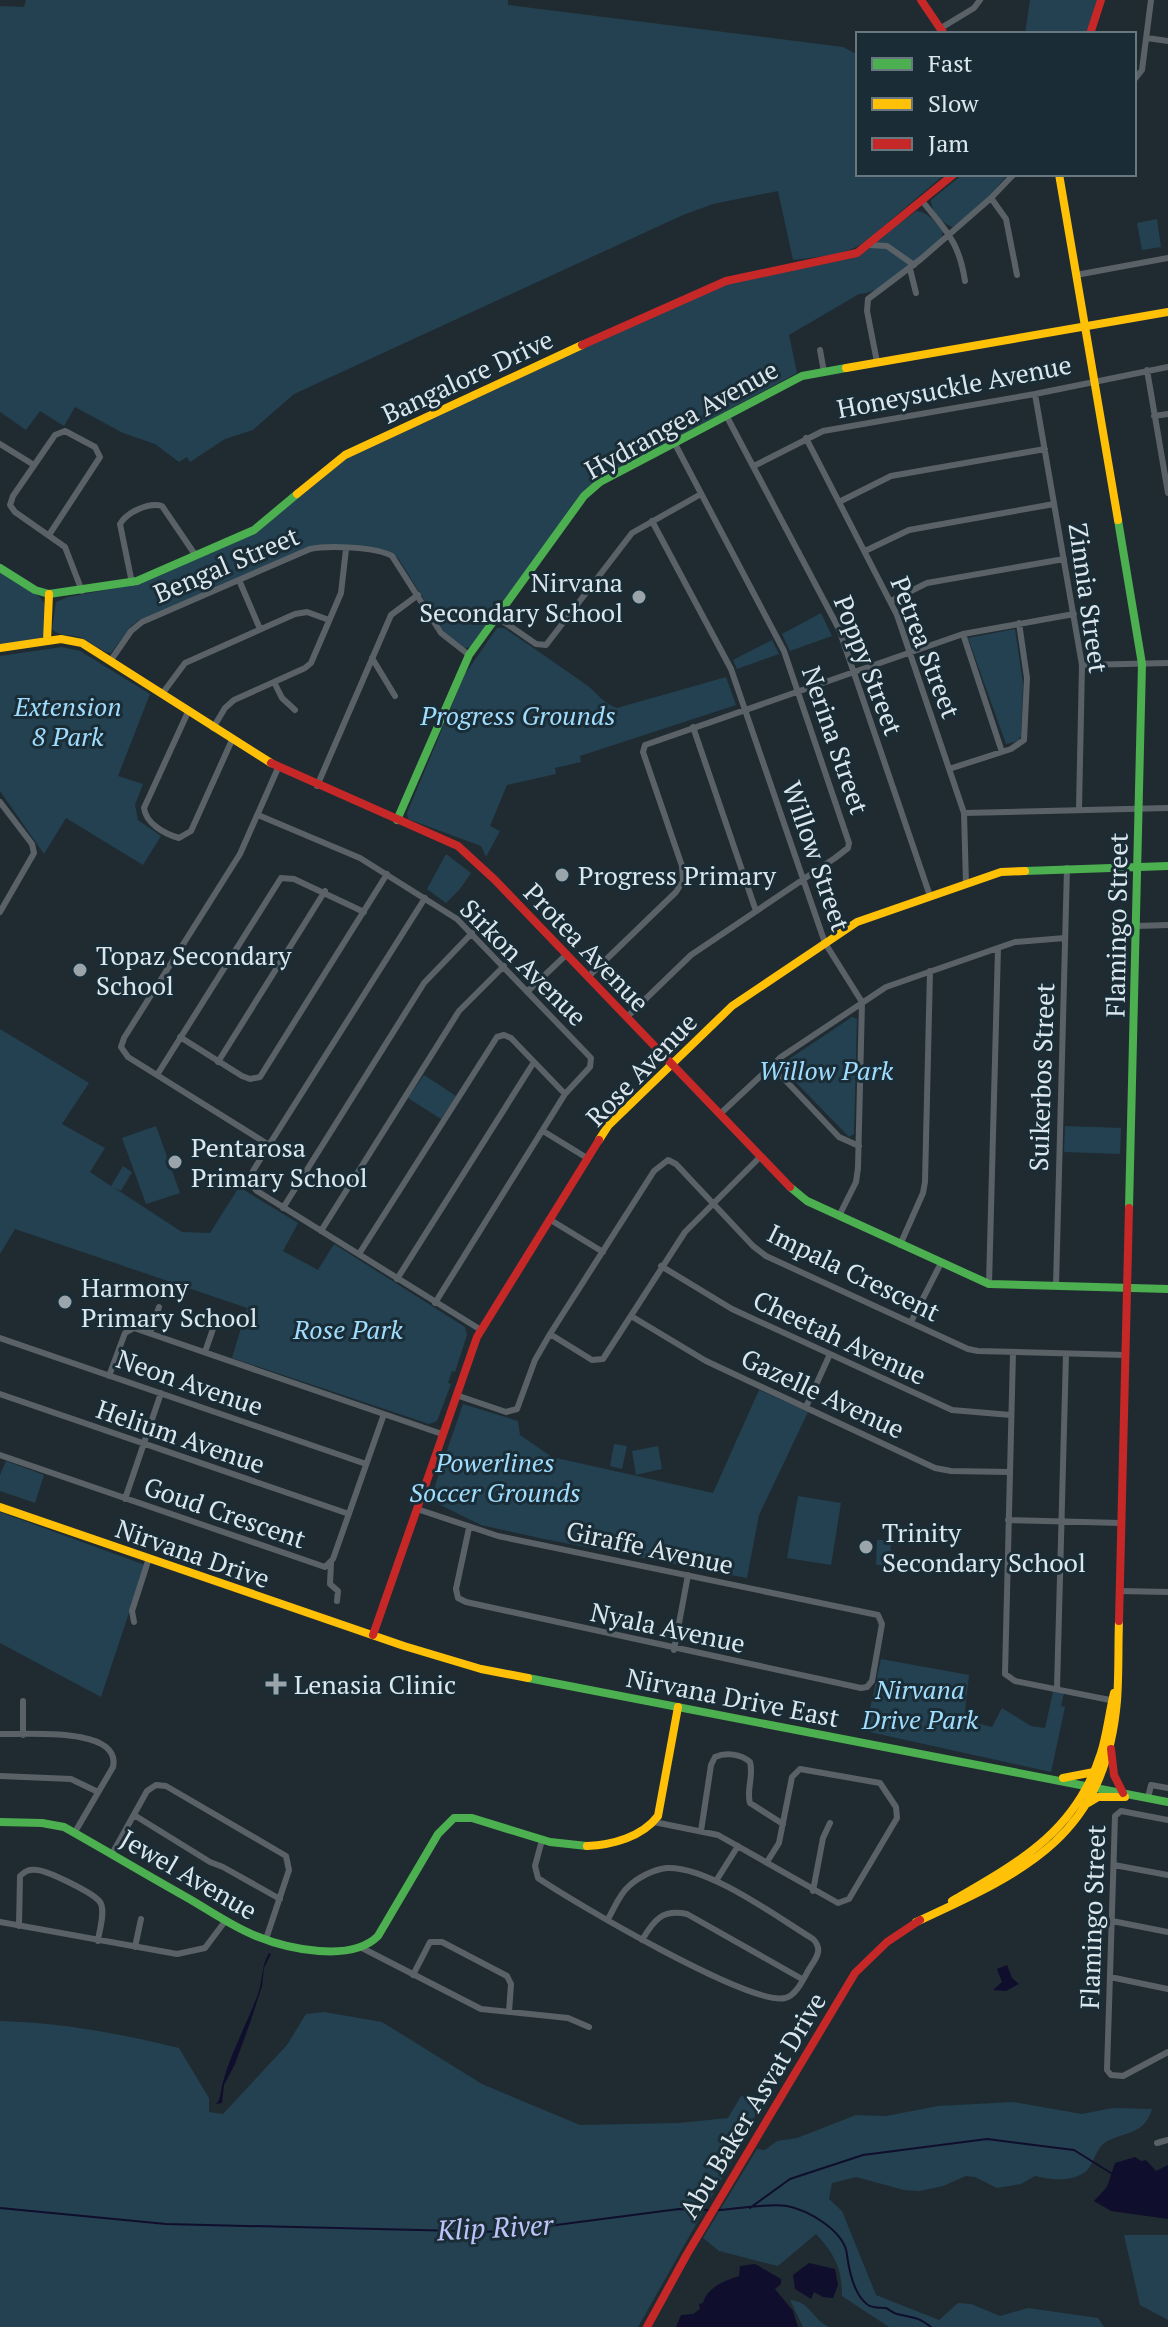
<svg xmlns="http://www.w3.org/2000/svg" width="1168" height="2327" font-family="'PT Serif',serif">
	<rect width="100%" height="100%" fill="#202b31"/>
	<path fill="#234151" d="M26,0h482v5l335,42 15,8v119h87l-80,68c-21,14 -48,15 -72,18l-15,-69 -65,13 -30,11 -389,179 -41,36 -28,9 -35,23 -3,-5 -8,5 -24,-18 -32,-11 -48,-26 -11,19 -24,-15 -14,19 -26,-18v-406l24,1z
		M1030,0h67l-11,34h-61z
		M963,174h45l-23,27 -32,26c-11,-3 -22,-16 -22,-27z
		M916,211c11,0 20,12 27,20l-2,8c-20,17 -55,54 -82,55l-70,41 8,38 -200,107 -125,167 -8,1 -18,-13 -48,-77 -12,-8 -65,-5 -8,1 -174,74 -8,6 -20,27c-12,-2 -20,-12 -32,-16 -11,-3 -19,0 -27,-8l4,-27 12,-5 69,-13 118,-51 84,-72 381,-176 133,-27z
		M1157,219l4,28 -19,3 -5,-27z
		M0,572c13,8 43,20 46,36 1,8 -2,19 -2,27l-3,3 -41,7z
		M821,613l11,23 -42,15 -8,-17z
		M497,628h7c28,19 56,38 84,58 10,8 16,18 29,22l109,-31 10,28 -156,51 1,6 -26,6 1,6 -49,11 -17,41 10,5 -14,26 -5,-11 -73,-27 -1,-6 58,-139z
		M1015,629l8,55 -2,52 -3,5 -12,3 -38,-106z
		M772,640l7,14 -42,15 -4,-9z
		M62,647l18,4 70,43 -32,82 25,8 -8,21 3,15 23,16 -18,29 -77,-47 -22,36 -44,-63v-135z
		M446,854l25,19 -11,16 -14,14 -19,-14z
		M852,1017l5,2 -3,115 -5,3 -67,-69 1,-5z
		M0,1029l89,54 -27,41 43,24 -15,24 21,14 12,-20 9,6 -11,19 -8,-4 69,45 28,1 29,-46 59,36 -15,28 35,19 16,-26 131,83 2,8 -12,37 -3,-1 -4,12 3,1 -14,37 -8,3 -197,-66 15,-50 -232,-79 -15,25z
		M424,1075l32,21 -15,23 -33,-21z
		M156,1126l24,67 -34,11 -24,-66z
		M1065,1126l56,2 -1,26 -56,-2z
		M759,1390l49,22 -49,103 -12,63 -203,-39 -63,-14 -51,-25 33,-96 55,17 2,14 32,22 161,36z
		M614,1444l13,2 -5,23 -12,-3z
		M658,1446l4,23 -26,6 -4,-24z
		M6,1461l38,14 -9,28 -35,-12v-16z
		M798,1496l43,7 -10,62 -44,-7z
		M0,1512l145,53 -44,132 -101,-54z
		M877,1540h14l-1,25h-14z
		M881,1659l88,16 -5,45 28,7 10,-19 29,18 14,2 8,-36 11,1 -3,13 4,1 -14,65 -186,-41z
		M324,2012l58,10 100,62 98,41 99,-2 49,-5 13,-22 21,6 -20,41 -104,184h-638v-306c63,2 118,12 179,27l30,50v14l14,2 64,-69 19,-31z
		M1013,2102l69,12 31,-6 39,1c-8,29 -34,22 -50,36 -7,7 -9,21 -17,27 -14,10 -35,8 -50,4l-14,8 -24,4 -22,-11 -9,-1 -23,10 -23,5 -16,-1 -48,-13 -24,6 -3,16 13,12 34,84 63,25 19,-17 13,1 29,12 28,-8 70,10 6,9h-215l-47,-31c0,-28 -8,-43 -26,-62l-38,32 -59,-15 -16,-13 54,-89 8,1 12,-9 20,-3 59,-23 30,1 52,-10z
		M1124,2235h44v85l-28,-15z
		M790,2300c20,1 23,20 39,27h-26z"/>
	<path fill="#100e2d" d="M269,1953l2,1 -7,14 -2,18 -12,37 -15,41 -11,21 -2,18 -6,1c6,-6 4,-14 7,-22 8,-30 24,-58 35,-88 5,-14 3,-28 11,-41z
		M1007,1965l5,13 7,6 -13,7 -13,-1 9,-8 -5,-13z
		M1135,2157l6,4 5,-1 10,11 12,-6v54l-57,-8 -17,-10 13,-14 8,-24z
		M809,2263l26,6 3,16 -5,13 -10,-1 -9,-5 -3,7 -16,-10 -2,-14z
		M755,2264l26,15v5l-6,5 18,22 5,16h-122l5,-12 12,-1 7,-5 -1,-5 4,-1c4,-15 20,-22 36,-27l1,-10z"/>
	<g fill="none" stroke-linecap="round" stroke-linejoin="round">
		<path stroke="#100e2d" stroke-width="2" d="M0,2208l166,16 336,8 177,-23 29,1
			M750,2208l40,-29 73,-24 124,-16 87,11 40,25
			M719,2210c20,-1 49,-7 68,-4 21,4 58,25 60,49 2,15 7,40 21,50 6,4 12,2 18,3 4,2 7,5 11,6 16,4 20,2 34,13"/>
		<path stroke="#5a6267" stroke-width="6" d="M941,28l33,-20 6,-8
			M1147,38l21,3
			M1134,80l8,-10 9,-70
			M991,198l15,21 11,56
			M923,202c24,30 36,40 42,79
			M869,245l18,1 27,19
			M910,269l6,24
			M1076,275l92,-17
			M820,350l4,22
			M877,362l-10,-51 1,-12 53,-40 70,-61 23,-24
			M1147,370l21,123
			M1035,394l47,271 -3,144
			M726,415l113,214 91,267
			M1154,416l14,-2
			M806,438l91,177 67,198 2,71
			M0,444l34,21
			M754,466l69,-35 212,-37 133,-27
			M839,502l52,-26 154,-27
			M652,521l79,148 94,274 37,59 -4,166 -2,14 -17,34
			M49,535l51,-78 -5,-10 -30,-16 -10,4 -42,61 -3,9 5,7 50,35 17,44
			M865,551l44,-21 145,-26
			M239,580l21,49
			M132,583l-12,-59c7,-12 29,-22 42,-18l34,50
			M891,601l36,-18 137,-24
			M497,617l39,27 10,1 86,-112 69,-39
			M963,634l39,118
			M372,658l23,38
			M111,660l20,-29 11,-9 168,-73c18,-4 67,-2 82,7l49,77 28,22
			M1082,665l86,-2
			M274,682l8,16 13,12
			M162,694l23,-31 110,-49 12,-2 22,8
			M188,712l-44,96c2,16 21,26 35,30l12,-7 41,-91
			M693,727l63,184
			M213,728l12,-20 9,-8 71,-32 6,-5 30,-70 5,-44
			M949,769l62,-20 13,-9 3,-62 -8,-55
			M317,786l74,-171 27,-20
			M0,802l32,42 2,9 -34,59
			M964,813l204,-5
			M258,815l102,43 97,61 134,139 -1,9 -25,27 -130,209
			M425,898l-156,247 -16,26 -3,12 7,8 224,139
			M1136,926l32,-1
			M588,977l88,-85 7,-11 -1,-15 -39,-114 2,-7 318,-111 111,-20
			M528,991l39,-37
			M627,1017l64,-62 144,-97 13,-10 1,-5 -65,-192 -110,-209
			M180,1037l62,39 8,3 10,-2 127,-203
			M218,1062l107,-171
			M771,1065l68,72 20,9
			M157,1075l124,-197 13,1 70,33
			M720,1114l61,-57 105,-70 129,-45 50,-4
			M543,1131l44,27
			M269,1145l-141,-88 -7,-10 3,-9 116,-184 38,-86
			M283,1208l141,-225 48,-50
			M549,1219l54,33
			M321,1231l138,-220 45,-45
			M900,1245l23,-52 2,-11 5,-211
			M359,1254l138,-217 7,-2 7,3 54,56
			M661,1266l71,43 220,101 59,5
			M397,1279l137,-217
			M989,1284l9,-336
			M1056,1286l11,-418
			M631,1316l75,45 229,107 16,3 58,1
			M911,1322l30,-59
			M150,1333l9,-26
			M550,1334l42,26 11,-1 82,-127 76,-76
			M0,1338l366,126
			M205,1352l9,-26
			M1013,1352l-8,322 10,7 100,20
			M109,1376l16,-43 9,-5 308,106
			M0,1394l349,120
			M456,1395l50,17 11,-3 18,-49 15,-26 104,-163 14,-11 8,4 77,82 13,10 202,93 10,2 147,4
			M806,1407l24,-53
			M0,1455l325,112 8,-8 51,-145
			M125,1499l36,-106
			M417,1509l81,27 380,79 4,9 -10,57 -5,6 -6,1 -395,-86 -8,-4 -2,-9 13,-61
			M1008,1520l113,3
			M331,1563l-1,21 8,7 -1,10
			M1119,1591l49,1
			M134,1622l-2,-11 17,-53
			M674,1650l14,-75
			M1057,1688l9,-334
			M23,1701v34
			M0,1734c24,1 122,-8 113,33l-38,65
			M0,1776l71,3 27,13
			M1148,1798l3,-13 17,3
			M134,1815l76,47 13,5 57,32
			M1168,1820l-47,-9 -6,5 -8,254 4,5 12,1 45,-24
			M654,1822l64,13 120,68 11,-4 48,-81 -1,-11 -16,-24 -80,-14 -8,8 -13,66 -12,19
			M701,1831l10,-66 4,-8c11,-5 26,-3 35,5 4,14 -4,28 0,41l33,21
			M542,1840l-7,26 3,12c35,24 212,128 247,120 12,-2 20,-23 26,-32 7,-10 11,-18 2,-27 -36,-22 -105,-73 -146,-71 -13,1 -30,10 -39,19 -9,8 -14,22 -20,32
			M112,1854l35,-63 9,-6 10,1 120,70 3,14 -23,69
			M1114,1865l54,10
			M716,1881l22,-35
			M813,1891l10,-53 7,-15
			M1112,1921l56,11
			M0,1922l177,32 28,-6 21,-28
			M19,1926l1,-50c5,-5 9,-7 17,-6 11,1 57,23 63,32 6,9 -1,29 -2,39
			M642,1940c12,-20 20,-31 45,-26l115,65
			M135,1947l6,-28
			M362,1948l119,61 87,9 21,9
			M413,1975l17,-33h12l65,34 4,8 -2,28
			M1110,1977l58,12
			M1157,2143l11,-3"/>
		<path stroke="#4caf50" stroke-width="8" d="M1118,520l24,144 -13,544
			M0,568l35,22 14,4 88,-13 117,-51 43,-36
			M397,820l72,-165 115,-159 16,-14 202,-106 44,-8
			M1025,871l143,-5
			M790,1187l17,14 182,83 179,5
			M528,1678l640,124
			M0,1822l42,1 22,4c41,23 81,47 122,70 23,13 45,29 70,39 32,13 95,27 122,0l60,-102 16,-16h18l78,24 37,4"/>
		<path stroke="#ffc107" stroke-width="8" d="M1059,174l59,346
			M846,368l322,-56
			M297,494l48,-39 237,-110
			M47,641l2,-47
			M0,648l61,-9 21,4 189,120
			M599,1140l9,-14 124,-120 125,-84 144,-50 24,-1
			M0,1507l404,139 77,23 47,9
			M1063,1778l31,-6
			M1088,1803l10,-6h27
			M587,1846c25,-1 55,-9 71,-30l20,-109
			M952,1901c67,-39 124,-69 149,-148 6,-19 8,-40 13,-60
			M916,1922c111,-51 189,-86 201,-221 2,-27 1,-54 2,-80"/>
		<path stroke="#c62828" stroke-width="8" d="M921,0l23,34
			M1090,34l11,-34
			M582,345l144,-64 131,-28 97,-79
			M271,763l187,83 37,34 295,307
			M1119,1621l10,-413
			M373,1635l104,-298 122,-197
			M1111,1749l3,26 9,18
			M647,2327l40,-73 168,-281 32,-31 33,-22"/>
	</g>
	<g fill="#9aa5ab" stroke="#1a2d37" stroke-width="3">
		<circle cx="639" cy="597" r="8"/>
		<circle cx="562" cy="875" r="8"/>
		<circle cx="80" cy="970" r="8"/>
		<circle cx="175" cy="1162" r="8"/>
		<circle cx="65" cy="1302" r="8"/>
		<circle cx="866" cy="1547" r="8"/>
		<path d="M272 1672h8v8h8v8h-8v8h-8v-8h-8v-8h8z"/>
	</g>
	<g text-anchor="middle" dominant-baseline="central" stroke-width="6" stroke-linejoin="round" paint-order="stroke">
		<g font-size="26" fill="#dce7ed" stroke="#1a2d37">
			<text transform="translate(467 376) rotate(-25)">Bangalore Drive</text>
			<text transform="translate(954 386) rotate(-11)">Honeysuckle Avenue</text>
			<text transform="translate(681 419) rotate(-29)">Hydrangea Avenue</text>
			<text transform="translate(226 564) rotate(-23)">Bengal Street</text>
			<text transform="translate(1089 598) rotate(82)">Zinnia Street</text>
			<text transform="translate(926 647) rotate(69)">Petrea Street</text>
			<text transform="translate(869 665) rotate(69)">Poppy Street</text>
			<text transform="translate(836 740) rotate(71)">Nerina Street</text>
			<text transform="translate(817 856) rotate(71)">Willow Street</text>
			<text transform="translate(1116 925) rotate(-89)">Flamingo Street</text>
			<text transform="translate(587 947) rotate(46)">Protea Avenue</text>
			<text transform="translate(524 962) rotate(45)">Sirkon Avenue</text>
			<text transform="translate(641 1069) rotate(-46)">Rose Avenue</text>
			<text transform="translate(1041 1077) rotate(-88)">Suikerbos Street</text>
			<text transform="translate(854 1272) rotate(26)">Impala Crescent</text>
			<text transform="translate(840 1337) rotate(25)">Cheetah Avenue</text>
			<text transform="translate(190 1382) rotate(19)">Neon Avenue</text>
			<text transform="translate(823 1393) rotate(25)">Gazelle Avenue</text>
			<text transform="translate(181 1436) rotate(19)">Helium Avenue</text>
			<text transform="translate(225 1512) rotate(19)">Goud Crescent</text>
			<text transform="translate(650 1547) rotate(12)">Giraffe Avenue</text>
			<text transform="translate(193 1553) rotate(19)">Nirvana Drive</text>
			<text transform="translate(668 1627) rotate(12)">Nyala Avenue</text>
			<text transform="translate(733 1697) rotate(11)">Nirvana Drive East</text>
			<text transform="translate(189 1874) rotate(30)">Jewel Avenue</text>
			<text transform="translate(1092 1917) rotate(-88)">Flamingo Street</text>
			<text transform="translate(752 2105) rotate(-59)">Abu Baker Asvat Drive</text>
		</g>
		<g font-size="26" fill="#dce7ed" stroke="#1a2d37" text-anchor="start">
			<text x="623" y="582" text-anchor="end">Nirvana<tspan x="623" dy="30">Secondary School</tspan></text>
			<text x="578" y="875">Progress Primary</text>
			<text x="96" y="955">Topaz Secondary<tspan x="96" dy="30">School</tspan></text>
			<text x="191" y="1147">Pentarosa<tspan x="191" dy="30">Primary School</tspan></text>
			<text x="81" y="1287">Harmony<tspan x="81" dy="30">Primary School</tspan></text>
			<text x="882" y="1532">Trinity<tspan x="882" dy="30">Secondary School</tspan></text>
			<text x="294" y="1684">Lenasia Clinic</text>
		</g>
		<g font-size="26" font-style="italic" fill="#a0dcfd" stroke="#1a2d37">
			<text x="68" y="706">Extension<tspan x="68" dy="30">8 Park</tspan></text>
			<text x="518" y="715">Progress Grounds</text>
			<text x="826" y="1070">Willow Park</text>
			<text x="348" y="1329">Rose Park</text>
			<text x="495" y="1462">Powerlines<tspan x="495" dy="30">Soccer Grounds</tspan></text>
			<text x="920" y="1689">Nirvana<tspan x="920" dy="30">Drive Park</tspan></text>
		</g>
		<g font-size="28" font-style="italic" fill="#bdc2f8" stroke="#1a2d37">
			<text transform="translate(495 2227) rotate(-3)">Klip River</text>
		</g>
	</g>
	<rect x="856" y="32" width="280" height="144" fill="#1a2d37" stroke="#687780" stroke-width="2"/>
	<rect x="872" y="58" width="40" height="12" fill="#4caf50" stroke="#687780" stroke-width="2"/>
	<text x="928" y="72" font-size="24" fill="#dce7ed">Fast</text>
	<rect x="872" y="98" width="40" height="12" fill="#ffc107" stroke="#687780" stroke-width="2"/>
	<text x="928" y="112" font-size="24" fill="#dce7ed">Slow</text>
	<rect x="872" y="138" width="40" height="12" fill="#c62828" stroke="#687780" stroke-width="2"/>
	<text x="928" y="152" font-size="24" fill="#dce7ed">Jam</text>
</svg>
